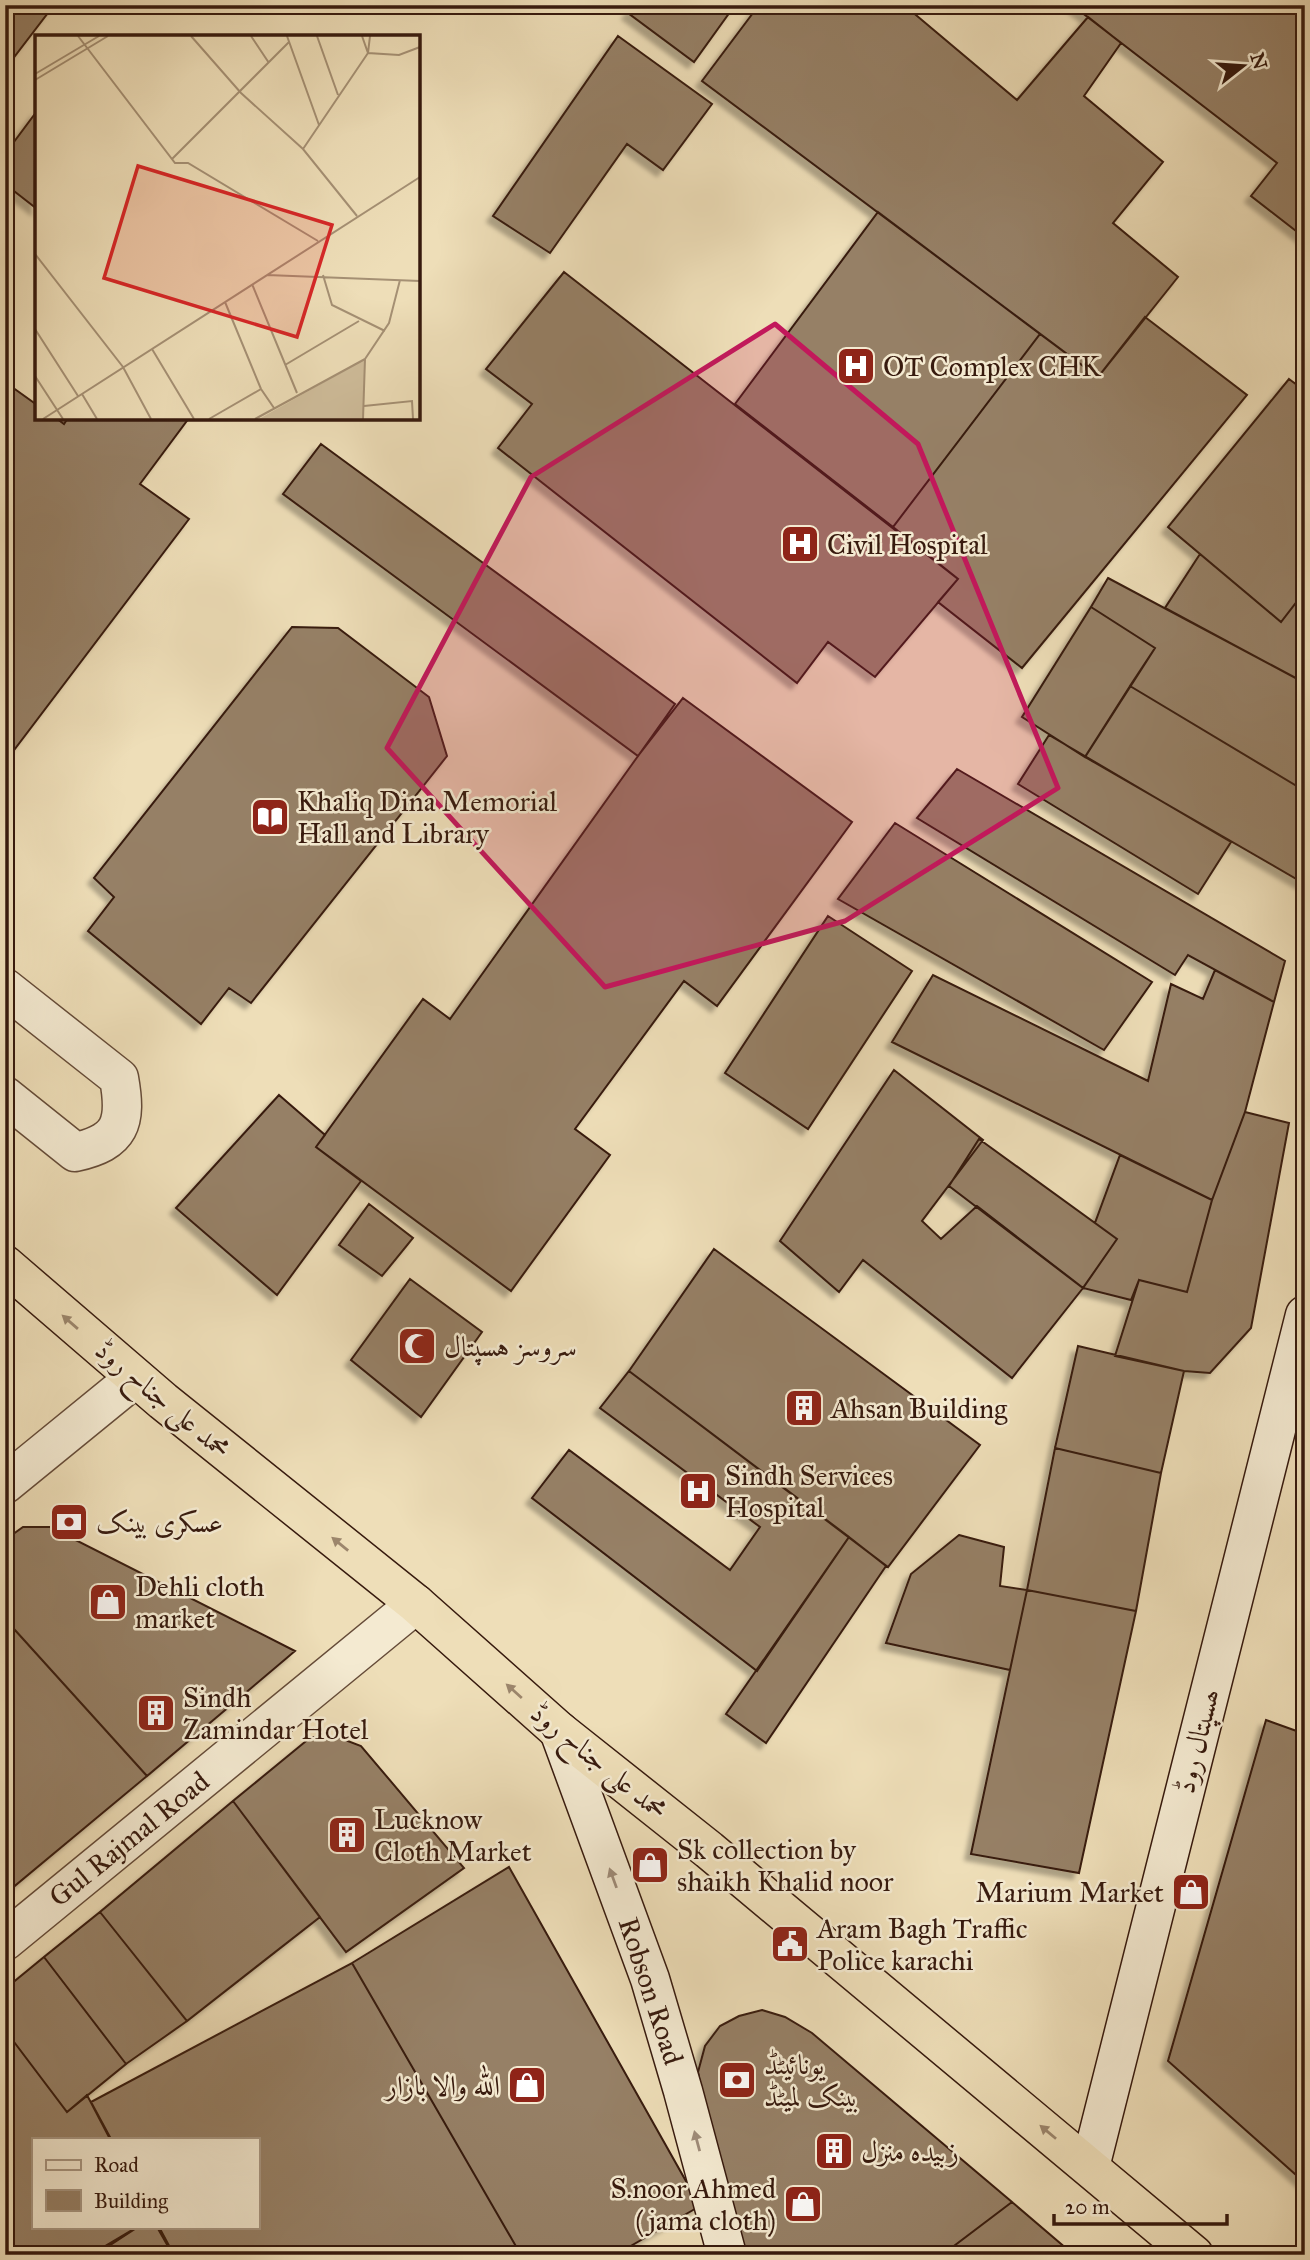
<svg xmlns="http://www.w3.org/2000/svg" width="1310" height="2260" font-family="'IM FELL Great Primer',Amiri,serif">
	<defs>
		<filter id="shadow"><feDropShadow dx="-6" dy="6" stdDeviation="2" flood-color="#0004"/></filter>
	</defs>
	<rect width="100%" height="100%" fill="#eedeb8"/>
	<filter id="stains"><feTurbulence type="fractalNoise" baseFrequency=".00286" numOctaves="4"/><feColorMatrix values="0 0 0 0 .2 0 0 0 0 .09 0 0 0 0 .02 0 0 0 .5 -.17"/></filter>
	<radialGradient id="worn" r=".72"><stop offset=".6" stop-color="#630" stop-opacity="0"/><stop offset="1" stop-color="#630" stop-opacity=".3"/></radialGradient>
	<path fill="#968066" stroke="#371a0e" stroke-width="2" filter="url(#shadow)" d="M5,5h49l-49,64z
		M635,5h100l-41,57 -66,-49z
		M759,5h67l9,7 6,-7h63l113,95 71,-83 33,26 -37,53 79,66 -50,61 65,54 -80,100 -396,-296z
		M1072,5h233v233l-54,-42 26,-33z
		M618,36l94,68 -49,66 -36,-26 -77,109 -57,-37z
		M37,111v98l-32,-25v-30z
		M878,212l162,122 -147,193 -158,-123z
		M564,272l394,307 -83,98 -47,-35 -31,41 -299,-235 34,-44 -46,-35z
		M1145,317l102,78 -225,273 -84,-66 20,-23 -65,-52 147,-193 58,43z
		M1289,379l16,12v200l-24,31 -113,-95z
		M5,382l32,23v13h19l8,6 4,-6h121l-49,66 49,35 -184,243z
		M321,444l354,260 -37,52 -355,-262z
		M1200,554l81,68 24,-31v92l-140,-75z
		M1108,578l197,105v108l-175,-105 25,-38 -64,-41z
		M1091,607l64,41 -70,109 -63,-40z
		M292,627l46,1 91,69 18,59 -196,247 -22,-15 -28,36 -113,-93 26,-34 -20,-19z
		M1130,686l175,105v93l-220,-127z
		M683,698l169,124 -135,184 -33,-25 -109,148 35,26 -99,136 -195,-144 107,-148 27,20 188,-263z
		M1049,735l182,107 -33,52 -180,-110z
		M957,769l328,192 -11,41 -86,-47 -13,20 -258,-157z
		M895,823l257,159 -48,68 -266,-151z
		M828,916l84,55 -104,158 -83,-56z
		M1215,970l59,32 -29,110 -33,88 -320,-158 41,-67 215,106 23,-97 32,15z
		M894,1070l89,70 -61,81 19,18 36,-33 106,82 -71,90 -149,-118 -24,32 -59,-51z
		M279,1095l46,40 -9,12 45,34 -84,114 -101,-87z
		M1245,1112l44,11 -38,205 -41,45 -26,-2 -69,-15 24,-76 48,12 25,-92z
		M979,1139l138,100 -34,49 -134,-102z
		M1120,1155l92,45 -25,92 -48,-12 -8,20 -48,-12 34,-49 -22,-16z
		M369,1204l44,34 -31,38 -43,-31z
		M714,1249l266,196 -92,122 -259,-196z
		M410,1279l72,53 -61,85 -70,-57z
		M1078,1346l106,25 -23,102 -106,-25z
		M629,1371l220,166 -92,134 -225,-173 37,-48 161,120 30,-43 -160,-119z
		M5,1419l6,5 3,23 -9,7z
		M1055,1448l106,25 -25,138 -109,-21z
		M23,1527h27l245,124 -148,125 -142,-157v-79z
		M959,1535l45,12 -4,39 27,4 -17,80 -124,-27 25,-69z
		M849,1537l37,29 -120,177 -40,-29z
		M1027,1590l109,21 -57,262 -108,-19z
		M5,1619l142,157 -142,118z
		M1266,1720l39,14v449l-137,-122z
		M311,1737l29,1 21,8 103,122 -118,84 -113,-151z
		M233,1801l87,116 -133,104 -87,-109z
		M509,1867l191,339 -85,49h-94l-169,-292z
		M100,1912l87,109 -61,43 -82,-107z
		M44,1957l82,107 -59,48 -62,-82v-41z
		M352,1963l169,292h-347l-15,-28h98v-88h-146l-20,-37z
		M762,2010l23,7 27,16 200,169 -70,53h-202l-37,-154 -5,-29 7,-26 15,-20 19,-10z
		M5,2030l62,82 20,-17 23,44h-77v88h104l-47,28h-85z
		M1012,2202l62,53h-132z
		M138,2227h19l16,28h-78z"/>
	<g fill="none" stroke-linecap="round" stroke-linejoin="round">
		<defs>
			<path id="street" d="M5,988l114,90c8,45 2,64 -44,74l-70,-56
				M5,1484l130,-106
				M5,1941l411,-337"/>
			<path id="secondary" d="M559,1731l91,248 33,112 44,164
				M1090,2167l215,-852"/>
			<path id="highway" d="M5,1265l158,136 253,203 143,127 150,119 485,405"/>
		</defs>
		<use href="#street" stroke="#654b38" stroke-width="41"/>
		<use href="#secondary" stroke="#371a0e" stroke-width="41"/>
		<use href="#highway" stroke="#371a0e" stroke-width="41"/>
		<use href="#street" stroke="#f4ead1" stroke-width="38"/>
		<use href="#secondary" stroke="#f4ead1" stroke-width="38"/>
		<use href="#highway" stroke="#eedeb8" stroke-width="38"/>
	</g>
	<defs><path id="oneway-solid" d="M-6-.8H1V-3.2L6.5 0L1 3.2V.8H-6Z" transform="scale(1.75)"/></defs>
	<g fill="#9c866c">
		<use href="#oneway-solid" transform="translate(70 1322) rotate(-139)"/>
		<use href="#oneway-solid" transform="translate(340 1544) rotate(-141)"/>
		<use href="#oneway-solid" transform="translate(514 1691) rotate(-138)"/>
		<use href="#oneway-solid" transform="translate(1048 2132) rotate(-140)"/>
	</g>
	<g fill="#9f8c79">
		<use href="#oneway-solid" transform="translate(613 1878) rotate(-110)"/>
		<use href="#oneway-solid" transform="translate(697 2141) rotate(-105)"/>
	</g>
	<path fill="#c2185b" fill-opacity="0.2" stroke="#c2185b" stroke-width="5" stroke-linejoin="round" d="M775,324l143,120 140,344 -213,133 -240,66 -218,-239 144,-271z"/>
	<defs>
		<symbol id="hospital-square" viewBox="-11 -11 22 22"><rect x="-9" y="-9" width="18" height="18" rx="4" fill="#8f2418" stroke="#f4ead1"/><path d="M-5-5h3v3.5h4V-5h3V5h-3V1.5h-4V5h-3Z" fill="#fff"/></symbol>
		<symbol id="library-square" viewBox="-11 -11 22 22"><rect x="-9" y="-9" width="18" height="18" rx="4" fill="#8f2418" stroke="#f4ead1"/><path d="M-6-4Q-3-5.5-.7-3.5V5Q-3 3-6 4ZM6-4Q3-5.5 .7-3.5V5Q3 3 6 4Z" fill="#fff"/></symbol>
		<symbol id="mosque-square" viewBox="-11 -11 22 22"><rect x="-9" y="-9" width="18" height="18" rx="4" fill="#8f2418" stroke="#f4ead1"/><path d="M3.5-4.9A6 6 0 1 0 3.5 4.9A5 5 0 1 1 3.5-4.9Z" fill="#fff"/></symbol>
		<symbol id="building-square" viewBox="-11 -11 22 22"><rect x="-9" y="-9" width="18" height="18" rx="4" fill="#8f2418" stroke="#f4ead1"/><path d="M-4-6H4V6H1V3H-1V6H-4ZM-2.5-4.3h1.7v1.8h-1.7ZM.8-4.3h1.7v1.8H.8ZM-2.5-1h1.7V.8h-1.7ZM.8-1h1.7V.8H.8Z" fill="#fff"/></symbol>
		<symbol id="bank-square" viewBox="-11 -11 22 22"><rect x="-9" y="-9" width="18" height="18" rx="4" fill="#8f2418" stroke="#f4ead1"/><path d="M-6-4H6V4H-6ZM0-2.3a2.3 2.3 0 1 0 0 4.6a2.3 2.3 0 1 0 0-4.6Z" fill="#fff"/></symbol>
		<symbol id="shop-square" viewBox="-11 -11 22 22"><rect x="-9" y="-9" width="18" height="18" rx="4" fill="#8f2418" stroke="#f4ead1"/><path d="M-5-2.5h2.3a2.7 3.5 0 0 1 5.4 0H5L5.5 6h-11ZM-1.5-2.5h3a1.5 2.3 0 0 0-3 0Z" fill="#fff"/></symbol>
		<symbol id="civic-square" viewBox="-11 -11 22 22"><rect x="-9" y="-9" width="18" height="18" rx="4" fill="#8f2418" stroke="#f4ead1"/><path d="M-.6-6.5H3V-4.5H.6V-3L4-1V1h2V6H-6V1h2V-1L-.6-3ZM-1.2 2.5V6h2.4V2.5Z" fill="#fff"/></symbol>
	</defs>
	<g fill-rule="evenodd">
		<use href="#hospital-square" x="834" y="344" width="44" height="44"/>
		<use href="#hospital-square" x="778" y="522" width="44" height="44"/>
		<use href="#library-square" x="248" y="795" width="44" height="44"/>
		<use href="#mosque-square" x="395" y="1324" width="44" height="44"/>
		<use href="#building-square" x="782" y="1386" width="44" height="44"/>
		<use href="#hospital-square" x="676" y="1469" width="44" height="44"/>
		<use href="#bank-square" x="47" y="1500" width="44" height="44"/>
		<use href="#shop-square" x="86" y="1580" width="44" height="44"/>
		<use href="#building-square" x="134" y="1691" width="44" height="44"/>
		<use href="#building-square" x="325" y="1813" width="44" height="44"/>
		<use href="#shop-square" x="628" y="1843" width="44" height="44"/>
		<use href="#shop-square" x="1169" y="1870" width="44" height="44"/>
		<use href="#civic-square" x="768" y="1922" width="44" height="44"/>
		<use href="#bank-square" x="715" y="2058" width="44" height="44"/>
		<use href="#shop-square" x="505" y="2063" width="44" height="44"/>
		<use href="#building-square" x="812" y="2129" width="44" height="44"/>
		<use href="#shop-square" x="781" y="2182" width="44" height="44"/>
	</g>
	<g text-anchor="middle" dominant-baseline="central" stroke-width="5" stroke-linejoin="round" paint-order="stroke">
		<g font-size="28" fill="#371a0e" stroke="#f4ead1" text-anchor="start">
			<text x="883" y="366">OT Complex CHK</text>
			<text x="827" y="544">Civil Hospital</text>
			<text x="297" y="801">Khaliq Dina Memorial<tspan x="297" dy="32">Hall and Library</tspan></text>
			<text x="444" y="1346">سروسز ہسپتال</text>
			<text x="831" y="1408">Ahsan Building</text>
			<text x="725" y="1475">Sindh Services<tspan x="725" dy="32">Hospital</tspan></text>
			<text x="96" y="1522">عسکری بینک</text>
			<text x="135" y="1586">Dehli cloth<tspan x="135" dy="32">market</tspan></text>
			<text x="183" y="1697">Sindh<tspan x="183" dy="32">Zamindar Hotel</tspan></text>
			<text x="374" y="1819">Lucknow<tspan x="374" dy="32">Cloth Market</tspan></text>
			<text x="677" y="1849">Sk collection by<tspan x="677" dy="32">shaikh Khalid noor</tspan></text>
			<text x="1164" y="1892" text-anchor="end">Marium Market</text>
			<text x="817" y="1928">Aram Bagh Traffic<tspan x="817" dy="32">Police karachi</tspan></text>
			<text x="764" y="2064">یونائیٹڈ<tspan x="764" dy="32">بینک لمیٹڈ</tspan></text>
			<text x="500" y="2085" text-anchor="end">اللہ والا بازار</text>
			<text x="861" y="2151">زبیدہ منزل</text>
			<text x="776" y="2188" text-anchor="end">S.noor Ahmed<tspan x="776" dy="32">( jama cloth)</tspan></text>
		</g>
		<g font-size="28" fill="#371a0e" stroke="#f4ead1">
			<text transform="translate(163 1399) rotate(40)">محمد علی جناح روڈ</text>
			<text transform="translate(1197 1741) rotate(-76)">ھسپتال روڈ</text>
			<text transform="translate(599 1761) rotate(39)">محمد علی جناح روڈ</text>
			<text transform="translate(129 1839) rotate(-39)">Gul Rajmal Road</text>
			<text transform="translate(651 1991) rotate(72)">Robson Road</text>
		</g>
	</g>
	<g transform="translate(35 35)">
		<rect width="385" height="385" fill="#eedeb8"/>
		<path d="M330,324l-2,60h-104z" fill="#cfbd9b"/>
		<path fill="none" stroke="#a59074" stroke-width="2" d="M43,1l97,127h13l130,78M156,1l50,57 62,56 54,67M216,1l18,27M252,1l32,89M282,1l21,59M327,1l6,17 31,2 21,-8M0,39l64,-38M0,45l73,-44M268,114l65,-96 2,-17M137,124l117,-117M0,219l88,113 28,52M232,240l153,6M288,240l9,30 53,26M217,249l45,109M190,267l36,87 13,19M0,294l43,67M117,314l42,70M250,330l74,-44M0,341l28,43M47,359l15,25M329,371l48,-5 1,18M8,384l377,-242M174,384l52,-30M220,384l110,-60M328,384l2,-60 24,-36 11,-43"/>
		<path fill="#d62828" fill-opacity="0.15" stroke="#d62828" stroke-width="3.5" d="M103,131l194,59 -35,112 -193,-59z"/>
		<rect width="385" height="385" fill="none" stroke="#371a0e" stroke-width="3.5"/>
	</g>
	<rect width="1310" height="2260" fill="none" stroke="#eedeb8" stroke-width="28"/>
	<rect x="7" y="7" width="1296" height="2246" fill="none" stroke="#371a0e" stroke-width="3.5"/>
	<rect x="14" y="14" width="1282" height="2232" fill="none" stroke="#371a0e" stroke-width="2"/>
	<rect x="32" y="2138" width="228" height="91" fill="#f4ead1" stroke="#a89783" stroke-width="2"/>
	<rect x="46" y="2160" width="35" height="10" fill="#f4ead1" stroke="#a89783" stroke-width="2"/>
	<text x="94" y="2172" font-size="21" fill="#371a0e">Road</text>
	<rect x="46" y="2190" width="35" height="21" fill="#968066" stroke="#a89783" stroke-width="2"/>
	<text x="94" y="2208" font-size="21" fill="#371a0e">Building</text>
	<g transform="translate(1243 66) rotate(73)" stroke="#f4ead1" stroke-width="5" paint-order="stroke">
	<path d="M0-5L12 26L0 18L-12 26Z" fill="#371a0e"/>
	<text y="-10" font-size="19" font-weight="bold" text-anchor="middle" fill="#371a0e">N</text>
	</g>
	<path d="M1054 2214v10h173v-10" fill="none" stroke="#371a0e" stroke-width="3.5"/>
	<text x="1065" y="2214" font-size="21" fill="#371a0e" stroke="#f4ead1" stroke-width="5" paint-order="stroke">20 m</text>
	<rect width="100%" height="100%" filter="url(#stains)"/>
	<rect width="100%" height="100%" fill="url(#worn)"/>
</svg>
